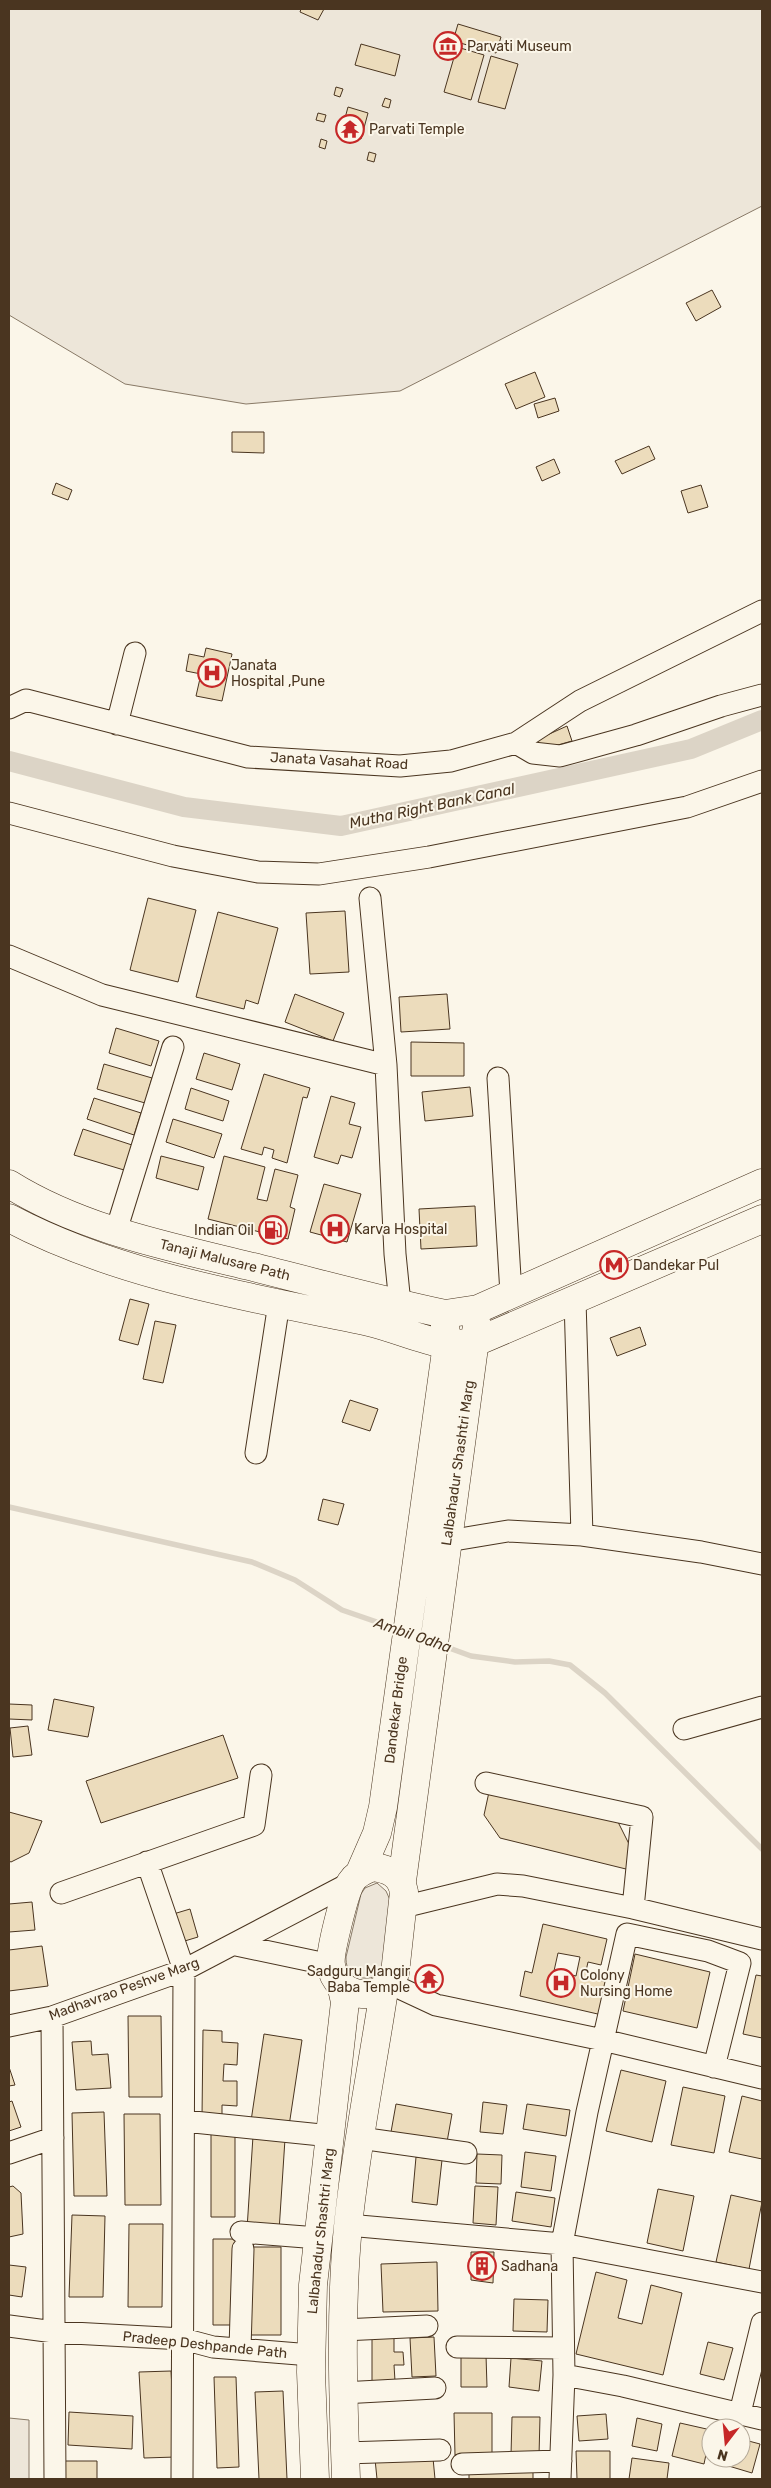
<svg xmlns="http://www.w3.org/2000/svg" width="771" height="2488" font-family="Rubik,sans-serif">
	<rect width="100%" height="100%" fill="#fbf6e9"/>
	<path fill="#ede6d9" stroke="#887966" d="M9,9h753v197l-362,185 -154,13 -121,-20 -116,-69z
		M377,1883l9,8 4,9c-2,16 -2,57 -7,69 -5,10 -19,11 -27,7 -9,-5 -10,-11 -10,-19l15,-63 4,-6z
		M9,2418l20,2v59h-20z"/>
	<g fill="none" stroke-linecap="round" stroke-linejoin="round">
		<path stroke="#dcd4c6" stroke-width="5.5" d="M9,1507l243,55 43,18 47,30 58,20
			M441,1645l30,11 44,6 34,-1 21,4 35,28 157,156"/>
		<path stroke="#dcd4c6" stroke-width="20" d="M9,761l175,46 157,19 350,-77 71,-29"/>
	</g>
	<path fill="#ecdcbc" stroke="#4a3520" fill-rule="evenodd" d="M301,9h23l-6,11 -18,-8z
		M458,24l43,13 -5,16 -43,-12z
		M361,44l39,11 -5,21 -40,-11z
		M457,47l27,8 -13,45 -27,-8z
		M491,56l27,8 -13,45 -27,-7z
		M336,87l7,2 -3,8 -6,-2z
		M385,98l6,2 -2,8 -7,-2z
		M348,107l20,6 -7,26 -20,-6z
		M318,113l8,2 -2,7 -8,-2z
		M321,139l6,2 -2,8 -6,-2z
		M369,152l7,2 -2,8 -7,-2z
		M712,290l9,17 -25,14 -10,-18z
		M535,372l10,25 -29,12 -11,-25z
		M555,398l4,13 -21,7 -4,-14z
		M232,432h32v21l-32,-1z
		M649,446l6,13 -33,15 -7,-13z
		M554,459l6,14 -18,8 -6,-14z
		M56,483l16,7 -4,10 -16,-6z
		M701,485l7,22 -20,6 -7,-22z
		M206,648l26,6 -10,47 -26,-5 5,-22 -15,-3 3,-17 15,3z
		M567,726l5,15 -32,9 -4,-10z
		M148,898l48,12 -18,72 -48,-12z
		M345,911l4,61 -39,2 -4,-61z
		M218,912l60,16 -20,76 -12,-4 -2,9 -48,-12z
		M295,994l49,19 -11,28 -48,-19z
		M447,994l3,35 -49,3 -2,-35z
		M116,1028l43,13 -8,25 -42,-13z
		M411,1042l53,1v33h-53z
		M204,1053l36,11 -8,26 -36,-11z
		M104,1064l48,14 -7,25 -48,-14z
		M264,1074l46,14 -3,10 -4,-1 -16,66 -15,-5 2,-8 -10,-3 -2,8 -21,-6z
		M470,1087l3,29 -48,5 -3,-29z
		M191,1088l38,13 -6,20 -38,-12z
		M331,1096l24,7 -6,21 12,3 -9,31 -11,-3 -3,9 -24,-7z
		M94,1098l47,15 -7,22 -47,-16z
		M173,1119l49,15 -8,24 -48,-16z
		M83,1129l49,16 -8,25 -50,-15z
		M161,1156l43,11 -6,23 -42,-12z
		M224,1156l41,11 -8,32 10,2 8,-32 23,6 -8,32 5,2 -7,30 -80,-20z
		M324,1184l37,10 -14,48 -37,-10z
		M475,1206l2,40 -56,3 -2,-40z
		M130,1299l19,5 -11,41 -19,-5z
		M155,1321l21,4 -13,58 -20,-4z
		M640,1327l6,18 -29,11 -7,-18z
		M350,1400l28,9 -8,22 -28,-9z
		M323,1499l21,5 -6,21 -20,-5z
		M54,1699l40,8 -6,30 -40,-7z
		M9,1704l23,1v15l-23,-1z
		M28,1726l4,29 -19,2 -3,-29z
		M223,1735l15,43 -137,45 -15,-42z
		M489,1792l127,26 16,32 -2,20 -130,-32 -16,-23z
		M9,1812l33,9 -13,32 -18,9 -2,-1z
		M32,1902l3,28 -26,2v-28z
		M190,1909l8,28 -20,6 -8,-28z
		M543,1924l64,15 -6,26 -13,-3 -2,9 13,3 -1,6 11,2 -7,33 -82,-19 5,-25 7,2zM558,1953l22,4 -4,19 -22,-5z
		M42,1946l6,40 -39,5v-41z
		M635,1954l75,18 -13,56 -74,-17z
		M756,1975l6,1v62l-19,-4z
		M128,2016h33l1,81h-33z
		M203,2030l19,1v11l16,1 -1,22 -13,-1 -1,17h14v25l-15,-1v12h-20z
		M264,2034l38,6 -13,86 -38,-5z
		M91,2041l1,14 16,-1 3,34 -35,2 -4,-48z
		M9,2067l6,18 -6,1z
		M621,2070l45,11 -14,61 -46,-11z
		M683,2087l42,9 -11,57 -43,-8z
		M742,2096l20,5v58l-33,-7z
		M12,2101l9,26 -12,4v-29z
		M483,2102l24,3 -4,29 -23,-2z
		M396,2104l56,10 -5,28 -56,-10z
		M527,2104l43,6 -4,26 -43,-7z
		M104,2112l3,84h-33l-2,-83z
		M124,2114h36l1,91h-36z
		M211,2131l24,1v85h-24z
		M253,2136l32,3 -6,92 -32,-2z
		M525,2152l31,4 -5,35 -30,-4z
		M477,2154l25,1 -1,29 -25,-1z
		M416,2157l26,3 -5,45 -25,-3z
		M13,2186l8,7 2,41 -14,3v-50z
		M475,2186l23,1 -2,38 -23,-2z
		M658,2189l36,7 -11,55 -36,-8z
		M516,2192l39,6 -4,29 -39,-6z
		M731,2195l31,7 -13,67 -33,-7z
		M72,2215l33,1 -2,81h-34z
		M129,2224h34l-1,83h-34z
		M213,2239h22l1,86h-23z
		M250,2247h31v88h-30z
		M471,2252h23l-1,31 -22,-3z
		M437,2262l1,49 -55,1 -2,-48z
		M9,2265l17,2 -4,30 -13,-2z
		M596,2272l31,8 -9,38 24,6 9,-39 31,8 -19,82 -87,-21z
		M514,2299l34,1 -1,32 -34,-1z
		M372,2333h22v19h9l1,13h-10l1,16 -23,1z
		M434,2337l2,39 -24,1 -2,-39z
		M708,2342l25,6 -9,32 -24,-6z
		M461,2355h25l1,32h-26z
		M511,2358l31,3 -3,30 -30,-4z
		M171,2371l5,86 -32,1 -5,-86z
		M214,2377h22l3,90 -22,1z
		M283,2391l4,88h-28l-4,-87z
		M69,2412l64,4 -1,33 -64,-4z
		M454,2413h38v42h-37z
		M606,2414l2,25 -29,2 -2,-25z
		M512,2417h28l-1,39 -28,-1z
		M637,2418l25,6 -5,27 -25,-5z
		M680,2423l31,7 -7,34 -32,-8z
		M741,2439l19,5 -8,29 -30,-9 2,-6h17z
		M576,2451h34v28h-33z
		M433,2458l2,21h-58l-2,-20z
		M632,2458l37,5 -2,16h-38z
		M64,2461h33v18h-33z
		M469,2468h64v11h-64z"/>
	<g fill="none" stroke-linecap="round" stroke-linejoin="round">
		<defs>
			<path id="minor" d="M9,708l17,-8 222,57 152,9 51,-5 65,-18 64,-42 182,-90
				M117,724l18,-71
				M516,743l17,10 27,3 76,-21 85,-29 41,-11
				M9,813l164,43 85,16 61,2 110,-17 258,-50 75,-26
				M370,898l16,167 9,189 5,50
				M9,956l93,39 284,70
				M498,1078l13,216
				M116,1231l57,-184
				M575,1300l7,235
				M256,1453l23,-150
				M448,1541l60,-10 74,4 119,17 61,12
				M684,1729l78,-22
				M486,1783l156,34 -9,91
				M147,1862l37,108 -2,509
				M61,1893l193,-68 7,-50
				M403,1907l94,-23 26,2 110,22 129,31
				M236,1945l95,20
				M391,1984l45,21 167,35 159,38
				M52,2017l3,462
				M9,2026l43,-9 132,-47 166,-87
				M184,2121l147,15
				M360,2138l106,15
				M9,2153l44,-15
				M348,2225l214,19 200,38
				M241,2232l77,6
				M9,2326l45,6 129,7 30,8 98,8
				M343,2330l84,-4
				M457,2347l106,1
				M240,2349l3,-100
				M564,2375l59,11 139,33
				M342,2393l93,-5
				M740,2413l22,-90
				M345,2453l95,-3
				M462,2464l99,-3
				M560,2479l4,-104 -2,-131 25,-132 40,-178 81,17 32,12 -26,104"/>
			<path id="major" d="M9,1184c72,45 158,62 240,82 65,16 130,34 196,48l33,-5 284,-126
				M9,1218c109,58 240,79 360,104 26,6 51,18 76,22 10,1 21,-1 31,-2l286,-123
				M373,1867c17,2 28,8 31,25l-9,81c-14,34 -60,24 -64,-8 -2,-12 14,-73 20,-83 5,-8 13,-12 22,-15z
				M360,1872l17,-39 6,-26 64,-463 -2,-19
				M402,1881l75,-556
				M315,2479l-4,-107 2,-87 32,-283 -4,-18
				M346,2479c-3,-84 -6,-168 2,-253 8,-79 24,-157 36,-236"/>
		</defs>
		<use href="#minor" stroke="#4a3520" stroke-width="23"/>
		<use href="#major" stroke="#4a3520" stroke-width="29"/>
		<use href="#minor" stroke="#fbf6e9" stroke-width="21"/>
		<use href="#major" stroke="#fbf6e9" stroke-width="28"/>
	</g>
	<defs>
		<symbol id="museum-ring" viewBox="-11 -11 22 22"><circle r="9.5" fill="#fbf6e9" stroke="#c62828" stroke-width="1.5"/><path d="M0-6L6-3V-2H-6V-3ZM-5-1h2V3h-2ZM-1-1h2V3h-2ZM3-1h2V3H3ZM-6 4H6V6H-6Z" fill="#c62828"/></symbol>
		<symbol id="temple-ring" viewBox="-11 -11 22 22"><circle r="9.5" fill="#fbf6e9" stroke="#c62828" stroke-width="1.5"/><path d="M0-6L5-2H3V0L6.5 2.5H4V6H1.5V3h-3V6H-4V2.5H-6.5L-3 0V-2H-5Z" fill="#c62828"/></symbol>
		<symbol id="hospital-ring" viewBox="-11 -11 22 22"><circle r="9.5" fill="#fbf6e9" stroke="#c62828" stroke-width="1.5"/><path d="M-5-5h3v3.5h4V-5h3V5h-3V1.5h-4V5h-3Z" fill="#c62828"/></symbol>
		<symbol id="fuel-ring" viewBox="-11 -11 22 22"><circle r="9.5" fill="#fbf6e9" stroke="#c62828" stroke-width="1.5"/><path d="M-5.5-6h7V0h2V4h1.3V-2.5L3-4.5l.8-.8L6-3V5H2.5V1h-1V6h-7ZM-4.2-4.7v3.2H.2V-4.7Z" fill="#c62828"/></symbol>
		<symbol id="metro-ring" viewBox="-11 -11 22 22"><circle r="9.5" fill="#fbf6e9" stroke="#c62828" stroke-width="1.5"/><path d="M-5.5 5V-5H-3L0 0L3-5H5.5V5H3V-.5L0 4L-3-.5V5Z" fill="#c62828"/></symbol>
		<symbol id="building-ring" viewBox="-11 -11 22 22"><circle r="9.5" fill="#fbf6e9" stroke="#c62828" stroke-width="1.5"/><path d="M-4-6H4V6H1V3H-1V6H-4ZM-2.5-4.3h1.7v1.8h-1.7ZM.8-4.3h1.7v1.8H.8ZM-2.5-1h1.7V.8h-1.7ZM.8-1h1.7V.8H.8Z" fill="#c62828"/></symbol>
	</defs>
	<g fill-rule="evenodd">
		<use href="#museum-ring" x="432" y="30" width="32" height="32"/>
		<use href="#temple-ring" x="334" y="113" width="32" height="32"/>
		<use href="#hospital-ring" x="196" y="657" width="32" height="32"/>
		<use href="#hospital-ring" x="319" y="1213" width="32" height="32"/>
		<use href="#fuel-ring" x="257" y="1214" width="32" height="32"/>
		<use href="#metro-ring" x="598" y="1249" width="32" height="32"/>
		<use href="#temple-ring" x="413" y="1963" width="32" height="32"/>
		<use href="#hospital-ring" x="545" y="1967" width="32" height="32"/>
		<use href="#building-ring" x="466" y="2250" width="32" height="32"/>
	</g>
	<g text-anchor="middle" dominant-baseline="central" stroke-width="4" stroke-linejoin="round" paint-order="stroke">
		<g font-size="14" fill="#4a3520" stroke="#fbf6e9" text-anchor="start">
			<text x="467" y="46">Parvati Museum</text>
			<text x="369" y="129">Parvati Temple</text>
			<text x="231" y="665">Janata<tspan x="231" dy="16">Hospital ,Pune</tspan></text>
			<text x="354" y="1229">Karva Hospital</text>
			<text x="254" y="1230" text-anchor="end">Indian Oil</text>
			<text x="633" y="1265">Dandekar Pul</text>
			<text x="410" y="1971" text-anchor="end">Sadguru Mangir<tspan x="410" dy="16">Baba Temple</tspan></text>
			<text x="580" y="1975">Colony<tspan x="580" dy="16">Nursing Home</tspan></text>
			<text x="501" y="2266">Sadhana</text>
		</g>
		<g font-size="14" fill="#4a3520" stroke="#fbf6e9">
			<text transform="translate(339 761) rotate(3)">Janata Vasahat Road</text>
			<text transform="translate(225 1260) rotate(14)">Tanaji Malusare Path</text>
			<text transform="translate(458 1463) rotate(-82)">Lalbahadur Shashtri Marg</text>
			<text transform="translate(396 1710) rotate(-83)">Dandekar Bridge</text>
			<text transform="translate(124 1989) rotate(-20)">Madhavrao Peshve Marg</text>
			<text transform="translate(321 2231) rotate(-84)">Lalbahadur Shashtri Marg</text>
			<text transform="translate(205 2345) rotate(6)">Pradeep Deshpande Path</text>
		</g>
		<g font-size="15" font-style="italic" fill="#4a3520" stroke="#fbf6e9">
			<text transform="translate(432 806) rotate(-12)">Mutha Right Bank Canal</text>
			<text transform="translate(413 1635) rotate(19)">Ambil Odha</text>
		</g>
	</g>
	<rect width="771" height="2488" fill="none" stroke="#4a3520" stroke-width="20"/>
	<g transform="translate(726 2443) rotate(196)"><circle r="24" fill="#fbf6e9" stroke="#b4a999"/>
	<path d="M0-4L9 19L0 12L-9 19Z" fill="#c62828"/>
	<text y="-8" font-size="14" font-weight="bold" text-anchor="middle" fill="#4a3520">N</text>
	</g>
</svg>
